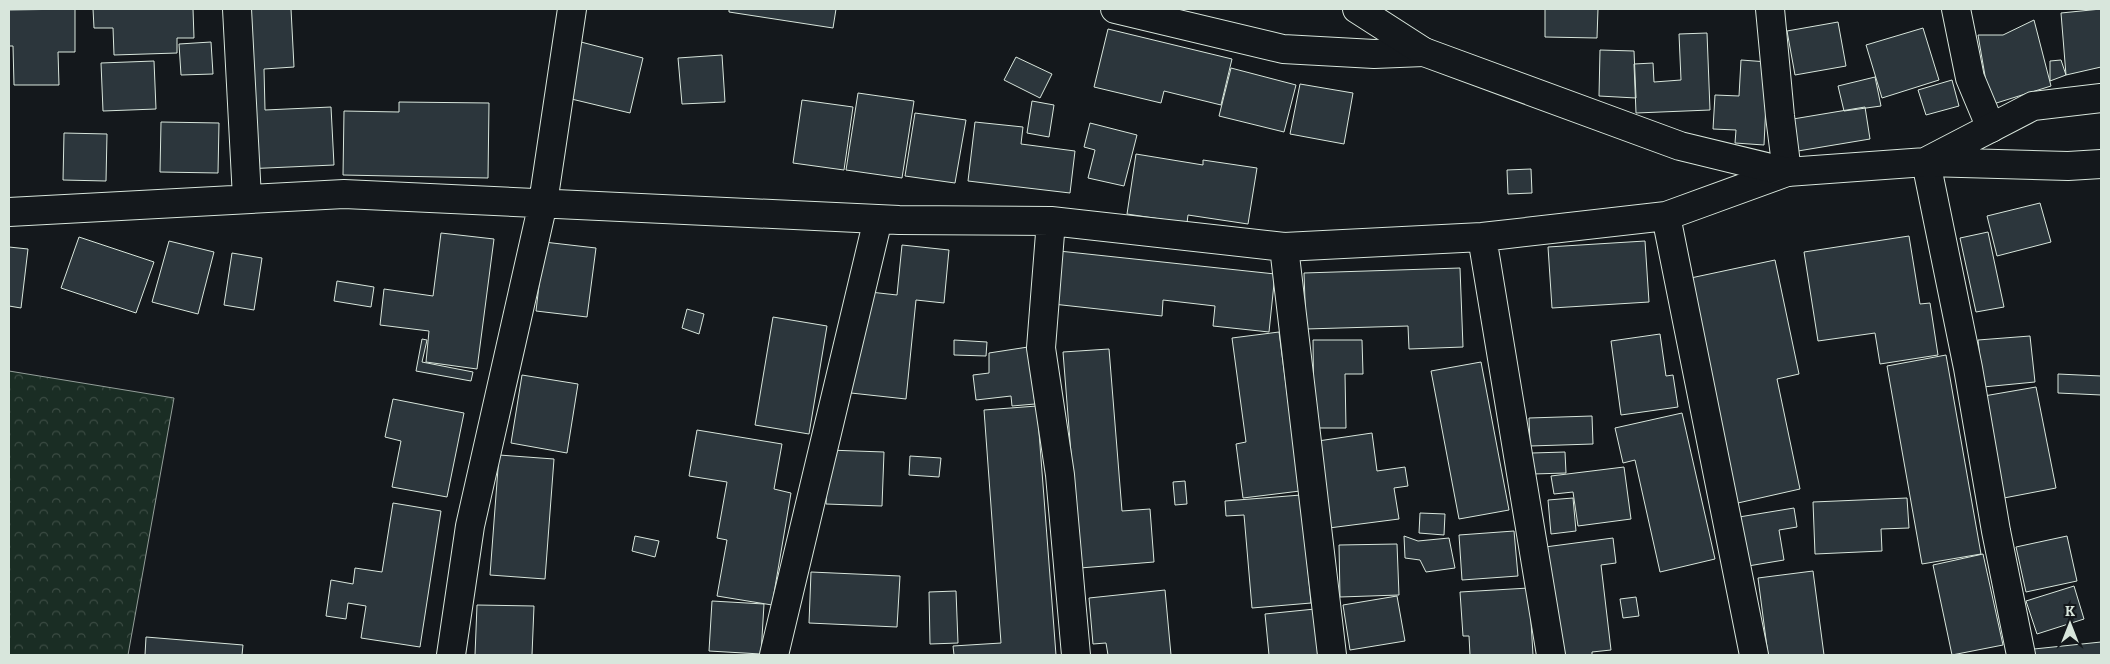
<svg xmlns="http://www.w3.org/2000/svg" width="2110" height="664" font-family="Bitter,serif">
	<defs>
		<pattern id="park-crowns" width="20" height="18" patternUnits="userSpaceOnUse" patternTransform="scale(1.25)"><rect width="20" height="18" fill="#1a2d24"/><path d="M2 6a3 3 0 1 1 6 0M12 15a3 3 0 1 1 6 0" fill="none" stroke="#3b4b43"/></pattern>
	</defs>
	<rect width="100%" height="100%" fill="#14181c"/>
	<path fill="url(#park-crowns)" stroke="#939e99" d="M9,371l165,27 -46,257h-119z"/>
	<path fill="#2c363c" stroke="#d8e6dc" d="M75,9v43h-17l1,33h-45l-1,-39h-4v-36z
		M93,9h100l1,29h-17v15l-63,2 -1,-27h-19z
		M237,9h54l3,58 -30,2 1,41 66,-3 3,58 -90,4z
		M729,9h107l-3,19 -104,-16z
		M1545,9h53l-1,29 -52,-1z
		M2101,9v58l-35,8 -5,-62z
		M2034,20l17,66 -61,19 -12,-70h25z
		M1838,22l8,44 -51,9 -8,-44z
		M1923,28l16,52 -57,18 -16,-53z
		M1108,29l124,30 -11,46 -57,-14 -3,12 -67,-16z
		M1707,33l3,77 -74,3 -2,-49 19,-1 1,19 27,-2 -2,-46z
		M577,41l66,17 -13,55 -67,-16z
		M211,42l2,32 -32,1 -2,-31z
		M1600,50l34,1 2,47 -37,-2z
		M722,55l3,47 -43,2 -4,-46z
		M1016,57l36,17 -12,24 -36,-18z
		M1741,60l27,2 -4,83 -29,-2 1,-13 -23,-1 2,-34 24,1z
		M2061,60l5,15 -16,6v-20z
		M154,61l2,48 -53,2 -2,-48z
		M1231,68l65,17 -12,47 -65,-16z
		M1875,77l6,29 -37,5 -6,-25z
		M1952,80l7,26 -33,9 -8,-25z
		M1300,84l53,9 -9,51 -54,-10z
		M858,93l56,8 -12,77 -56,-8z
		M802,100l51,7 -9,63 -51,-7z
		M1032,101l22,4 -5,32 -22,-4z
		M399,102l90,1 -1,75 -145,-3 1,-64 55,1z
		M1865,107l5,32 -72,12 -5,-32z
		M915,113l51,7 -11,63 -50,-7z
		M161,122l58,1 -1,50 -58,-1z
		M975,122l48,5 -2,17 54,7 -5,42 -102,-12z
		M1090,123l47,12 -13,51 -36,-8 7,-28 -11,-3z
		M64,133l43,1 -1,47 -43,-1z
		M1136,154l67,11v-5l54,8 -9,56 -60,-9 -1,8 -60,-9z
		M1531,169l1,24 -24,1 -1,-24z
		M2040,203l11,39 -54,14 -10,-40z
		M1988,232l16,75 -28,5 -16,-74z
		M441,233l53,6 -17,130 -51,-7 3,-31 -49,-6 4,-36 49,7z
		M1909,236l11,68 10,-1 8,52 -58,9 -5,-31 -57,8 -14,-89z
		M79,237l75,25 -18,51 -75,-25z
		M169,241l45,11 -16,62 -46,-12z
		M1645,241l4,61 -97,6 -4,-61z
		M544,242l52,6 -9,69 -51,-6z
		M902,245l47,5 -5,53 -28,-3 -10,99 -55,-6 10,-102 36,4z
		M9,247l19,2 -7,59 -12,-2z
		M1059,251l216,23 -6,58 -56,-6 2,-20 -52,-6 -1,16 -109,-12z
		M232,253l30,5 -8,52 -30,-5z
		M1775,260l24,114 -22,5 23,110 -71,16 -43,-226z
		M1460,268l3,79 -54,2 -1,-23 -102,3 -2,-56z
		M337,281l37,6 -3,20 -37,-6z
		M687,309l17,5 -5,20 -17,-6z
		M773,317l54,9 -18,108 -54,-9z
		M1279,332l21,159 -57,7 -7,-54 10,-2 -14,-104z
		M1660,334l6,42 7,-1 5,32 -57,8 -10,-74z
		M2030,336l5,46 -52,5 -5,-47z
		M422,339l5,1 -5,22 51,10 -2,9 -55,-10z
		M954,340l33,2 -1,14 -32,-1z
		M1313,340h49l1,34h-18l1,54h-32z
		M1028,347l7,57 -23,2 -1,-10 -35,4 -3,-25 16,-2v-20z
		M1109,349l13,162 28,-2 4,53 -74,6 -17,-216z
		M1946,355l35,199 -59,10 -35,-198z
		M1481,362l28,148 -50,9 -28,-148z
		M2058,374l43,2v19l-43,-2z
		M522,375l56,9 -11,69 -56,-10z
		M2036,387l20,101 -52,10 -20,-102z
		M393,399l71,14 -17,84 -55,-10 9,-46 -16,-4z
		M1037,406l19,249h-102l-1,-9 48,-3 -17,-233z
		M1682,413l33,146 -55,13 -25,-112 -12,3 -8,-35z
		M1592,416l1,28 -63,2 -1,-28z
		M697,430l85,14 -8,45 17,4 -19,112 -55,-9 10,-56 -10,-2 10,-56 -38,-6z
		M1372,433l5,38 28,-4 3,19 -14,2 5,31 -70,9 -11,-87z
		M828,450l56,2 -2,54 -56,-2z
		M1565,452l1,21 -33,1 -1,-21z
		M499,455l55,4 -9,120 -55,-4z
		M910,456l31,2 -2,19 -30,-2z
		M1624,467l7,52 -53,7 -5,-34 -19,2 -3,-18z
		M1185,481l2,23 -12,1 -2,-23z
		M1301,495l10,108 -59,5 -8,-93 -18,1 -1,-15z
		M1573,498l3,33 -25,3 -3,-34z
		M1907,498l2,30 -28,1 1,22 -67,3 -2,-52z
		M393,503l48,8 -21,136 -59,-9 5,-32 -18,-3 -2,16 -20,-3 5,-36 22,4 2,-16 27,4z
		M1794,508l3,19 -18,3 5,30 -36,6 -9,-49z
		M1420,513l25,1 -1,21 -25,-2z
		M1514,531l4,45 -56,4 -3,-45z
		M635,536l24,5 -4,16 -23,-6z
		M1404,536l14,5 31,-3 6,30 -29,4 -6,-12 -15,-2z
		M2067,536l10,45 -51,11 -10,-45z
		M1613,538l3,25 -15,2 10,85 -19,2v3h-34l-13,-108z
		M1397,544l2,51 -59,2 -1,-52z
		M1983,554l20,91 -51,10 -19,-90z
		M1813,571l11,84h-56l-10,-77z
		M811,572l89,4 -3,51 -88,-4z
		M2074,586l10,33 -47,15 -11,-33z
		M1529,588l4,67h-63l-1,-19h-6l-3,-44z
		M1165,590l6,65h-63l-2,-12 -13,1 -4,-46z
		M956,591l2,52 -28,1 -1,-52z
		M1397,596l8,45 -55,9 -7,-45z
		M1636,597l3,19 -16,2 -3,-19z
		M712,601l52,3 -3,50 -52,-3z
		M477,605l57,1 -2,49h-57z
		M1315,609l4,46h-50l-4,-41z
		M146,637l97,8 -1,10h-97z
		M2101,642v13h-66l-1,-6z"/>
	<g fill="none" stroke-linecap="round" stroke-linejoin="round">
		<defs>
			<path id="minor" d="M237,9l10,189
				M1115,9l168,40 91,5 50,-2
				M1956,9l14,69 21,50
				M1926,162l42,206 28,163 25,124
				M9,212l335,-18 555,26 152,1 233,26 198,-10 184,-21 121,-44 -7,-56 -10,-107
				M1666,216l88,439
				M1051,221l-10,127 19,127 16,180
				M1482,237l69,418
				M1284,247l48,408
				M451,655l19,-129 73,-323 29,-194
				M774,655l104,-436"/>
			<path id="tertiary" d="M1357,9l67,43 256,94 107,26 139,-10 142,4 33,-2
				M1927,161l106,-55 68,-8"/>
		</defs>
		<use href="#minor" stroke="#d8e6dc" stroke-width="30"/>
		<use href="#tertiary" stroke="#d8e6dc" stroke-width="30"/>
		<use href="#minor" stroke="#14181c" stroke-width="28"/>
		<use href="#tertiary" stroke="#14181c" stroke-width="28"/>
	</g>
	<rect width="2110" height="664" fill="none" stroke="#d8e6dc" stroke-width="20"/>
	<g transform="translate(2070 624)" stroke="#14181c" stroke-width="4" paint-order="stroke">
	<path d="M0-4L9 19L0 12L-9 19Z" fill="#d8e6dc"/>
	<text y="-8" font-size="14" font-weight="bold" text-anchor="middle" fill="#d8e6dc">K</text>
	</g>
</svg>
